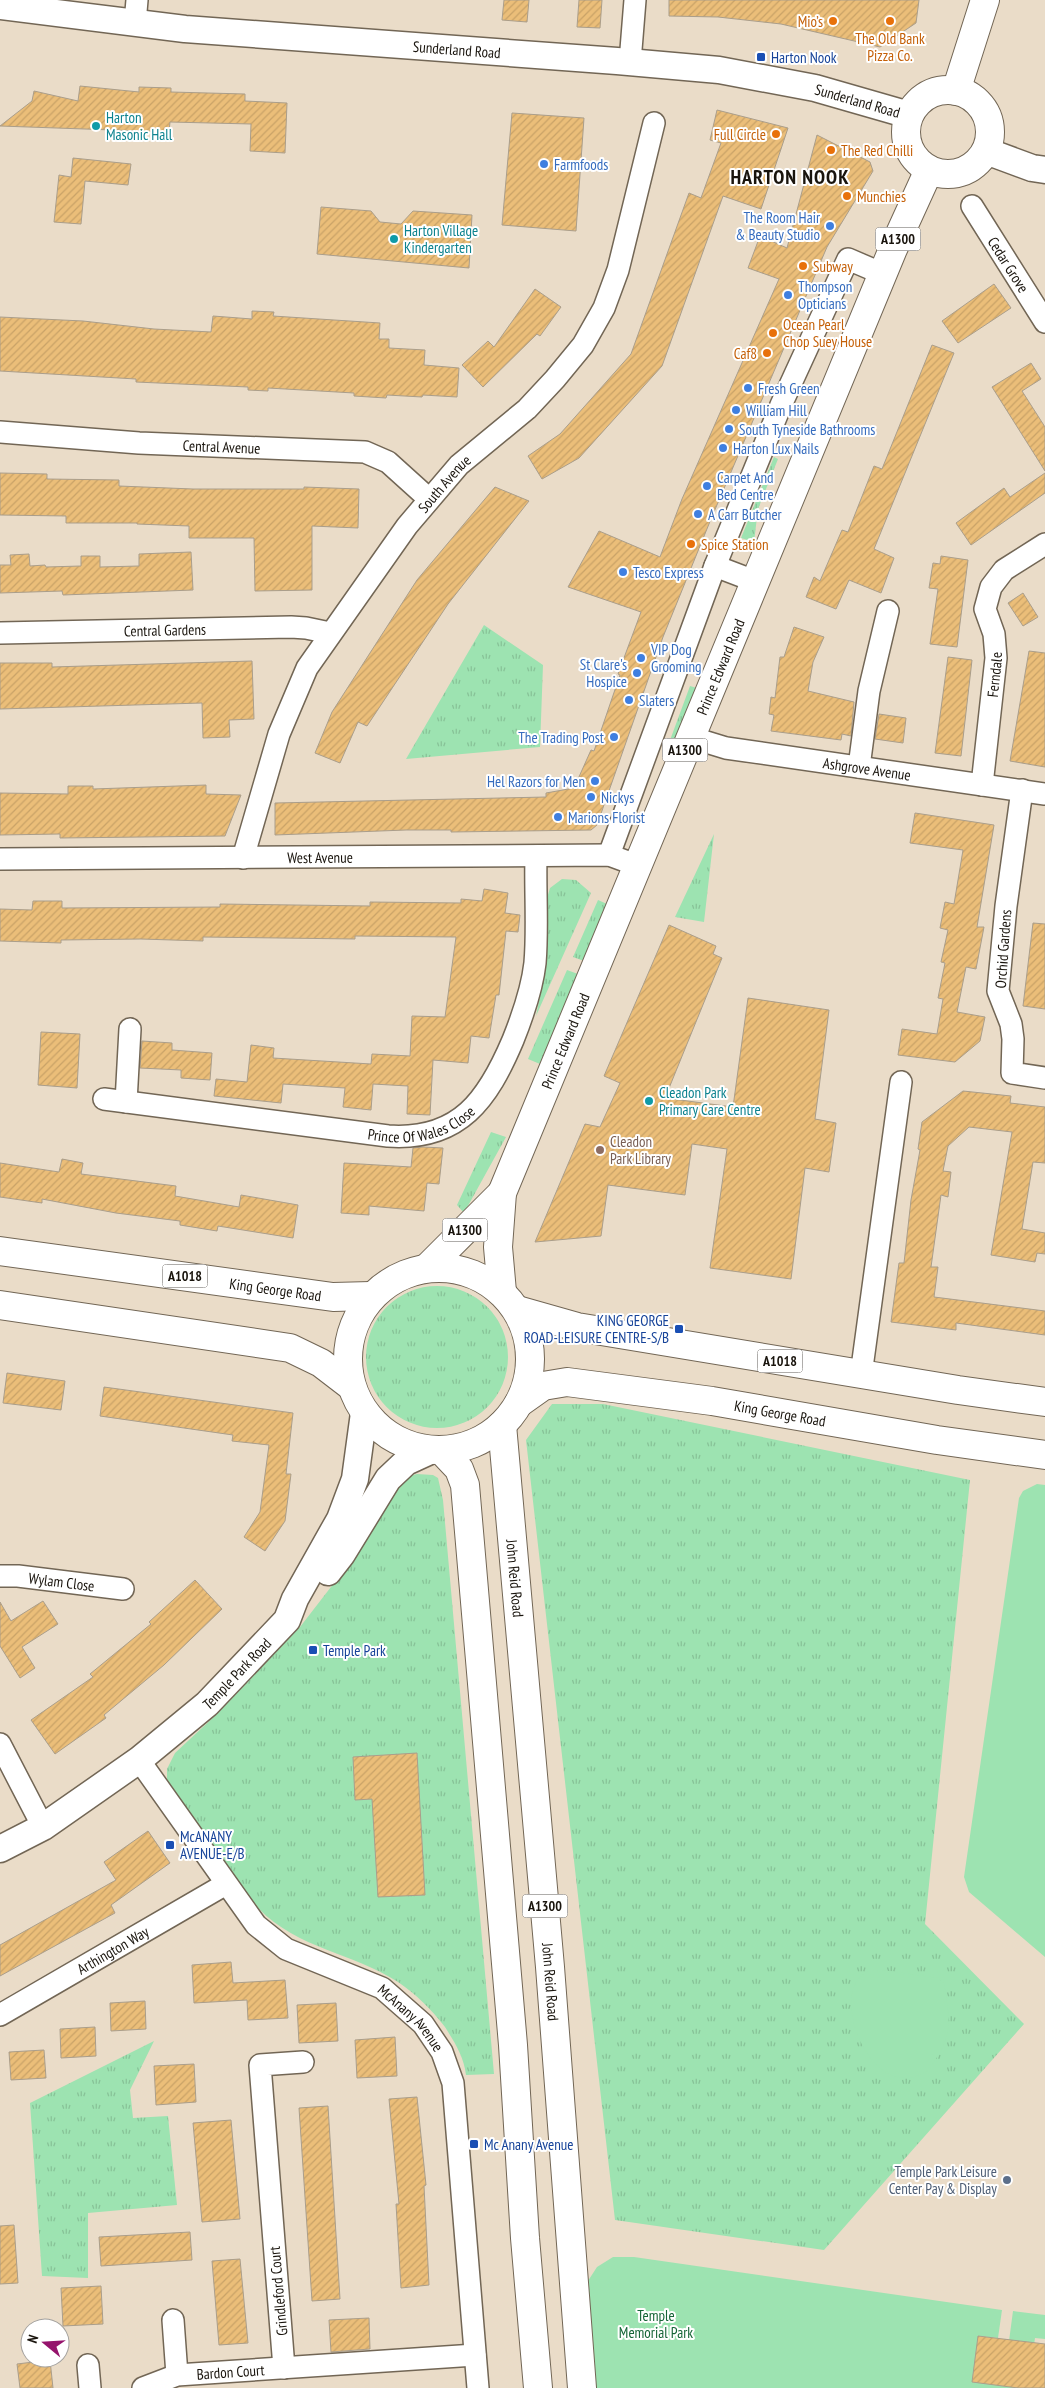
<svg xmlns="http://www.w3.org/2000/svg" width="1045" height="2388" font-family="'PT Sans Narrow',sans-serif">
	<defs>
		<pattern id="grass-tufts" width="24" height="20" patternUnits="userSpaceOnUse" patternTransform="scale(1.25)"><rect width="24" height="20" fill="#9de3b1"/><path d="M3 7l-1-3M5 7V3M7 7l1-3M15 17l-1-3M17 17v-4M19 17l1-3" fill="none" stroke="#87c297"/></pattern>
		<pattern id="building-hatch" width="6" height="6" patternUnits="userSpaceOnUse" patternTransform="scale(1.25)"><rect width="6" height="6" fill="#ebbe79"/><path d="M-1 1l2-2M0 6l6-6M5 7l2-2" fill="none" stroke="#c9a267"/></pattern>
	</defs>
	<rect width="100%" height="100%" fill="#eadcc8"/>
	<path fill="url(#grass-tufts)" d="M774,457l4,2 -20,50 -4,33 -13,-4z
		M484,625l59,40 -3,82 -134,12z
		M690,686l7,2 -27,65 -4,-2z
		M714,834l-10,88 -29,-5z
		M562,879l14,1 15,13 -55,123 10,-50 1,-68 3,-10z
		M598,900l9,4 -23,57 -11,-4z
		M567,970l11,4 -38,90 -12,-5z
		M491,1132l15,5 -42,76 -7,-8z
		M366 1357a71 71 0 1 1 142 0a71 71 0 1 1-142 0Z
		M552,1404h51l367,76 -45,444 99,100 -200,226 -209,-30 -89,-780z
		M417,1474l16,1 5,3 5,22 51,574 -28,1c-2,-18 -11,-32 -21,-48 -13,-17 -29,-33 -47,-45 -46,-30 -99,-32 -140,-74l-88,-120 -3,-9v-10l8,-16 43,-40 82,-86 34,-44 60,-94 16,-13z
		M154,2041l-24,49 3,28 35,-2 9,89 -89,8v65l-46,-2 -12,-173z"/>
	<path fill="#9de3b1" d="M1037,1484l8,1v472l-76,-65 -5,-15 55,-379 4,-7z
		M882,1970l56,8 6,5c6,36 10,52 -13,83 -4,6 -8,7 -15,10 -48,18 -88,-85 -49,-104 4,-2 10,-2 15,-2z
		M613,2257h21l368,53 -4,28 -20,-2 25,50 10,-75 32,4v24l-10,-1 -7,50h-434l-8,-104 11,-17z"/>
	<path fill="url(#building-hatch)" stroke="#aa9e8b" d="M504,0h25l-2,22 -25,-2z
		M579,0h23l-2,28 -23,-1z
		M669,0h250l-3,23 -36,24 -99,-23 -63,-7 -49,-1z
		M80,86l59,6v-5l32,1v4l74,2v7l42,2 -2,50 -35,-2 1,-27 -81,-2 -1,10 -169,-6 32,-25 2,-10 44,10z
		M717,110l71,18 -27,81 -38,-13 -61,170 -83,92 -37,21 -14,-23 32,-22 71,-80 58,-161 12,5 20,-55 -11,-3z
		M512,113l72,5 -8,113 -74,-6z
		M817,135l53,27 3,9 -46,76 -116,272 -48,118 -66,188 -6,5 -140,2v-2h-45l-131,5v-32l271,-6v-4l28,-5 17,-38 3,1 26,-76 -2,-1 23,-62 -73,-25 31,-56 61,26 22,-58 97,-220 -31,-11 12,-32 27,12z
		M73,158l58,6 -3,21 -43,-4 -4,43 -27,-2 5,-47 12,2z
		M321,207l50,4 9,11 21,2 12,-13 59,4 -3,53 -152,-14z
		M994,284l17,24 -53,35 -16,-22z
		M535,289l26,18 -21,29 -3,-2 -54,53 -21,-22 26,-24 6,6z
		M252,311l22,1 -1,4 107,7 -1,16h10v9l36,2 -1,15 35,3 -2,29 -34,-2 -1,2 -35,-2 -1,3 -32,-2v-3l-86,-5v3l-20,-1v-3l-112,-5v-3l-136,-8v-54l83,4 71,8 57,3 2,-16 39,3z
		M932,345l22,8 -80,196 20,9 -13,35 -32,-13 -13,29 -30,-12 8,-20 6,4 22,-51 6,2 26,-66 8,3z
		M1031,363l10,16 -19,12 23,36v44l-53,-84z
		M0,473l47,1v5l72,1v6l74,3h111v-2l55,2 -1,39 -46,-2v64l-57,1 -1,-53h-65v-12l-52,-2v-1h-71v-7l-66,-1z
		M1045,473v20l-74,52 -15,-22 48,-35 6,9z
		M495,487l34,14 -81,103 -81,122 -9,-4 -18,41 -25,-10 17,-41 85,-132z
		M191,552l2,38 -130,5 -1,-4 -62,2v-28h11l-1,-10 19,-1 1,12 15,-1 1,2 35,-1v-10h19v11l39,-1v-12z
		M941,556l27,4 -11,87 -27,-3 8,-55 -9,-1 4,-25 7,1z
		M1023,593l15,24 -15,9 -15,-23z
		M794,627l30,10 -11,25 -5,29 46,11 -3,34 -9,-2 -1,6 -70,-9 3,-16 -5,-1 2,-17 4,1 5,-41h4z
		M1029,651l16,2v114l-35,-6z
		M948,657l24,3 -11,96 -26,-3z
		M252,661l2,58 -25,1 1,17 -27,1 -1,-35 -202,6v-46h52v4z
		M879,714l27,4 -3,25 -28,-4z
		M206,785v9l35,1 -16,41 -165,2v-4l-60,1v-42l68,1v-8h25v3z
		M915,813l79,12 -17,102h7l-8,42 -10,-2 -9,45 28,5 -5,24 -25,21 -57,-7 4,-26 35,5 6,-35 -5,-1 7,-35 -4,-1 7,-32 -8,-2 5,-26 9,2 9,-54 -53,-7z
		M484,889l24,4 -3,20 15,2 -2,17 -12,-1 -7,64h-3l-7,43 -18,-2 -3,27 -35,-3 -3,55 -23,-1 1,-28 -35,-2 -2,26 -28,-3 2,-19 -62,-4 -2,19 -67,-7 2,-17 31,3 4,-37 23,3 -1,10 98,6 1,-10 38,2 2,-40 33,1 11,-80 -101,-1v3l-152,-2v4l-62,-2 -80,1v3l-61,-2v-32l32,1 1,-9h29v7l158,-1v-3l150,2v-4l91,1v-4l21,2z
		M1033,923l12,1v85l-22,-3z
		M669,925l47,21 -3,8 9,4 -57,140 68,9 15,-109 81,12 -14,109 21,4 -7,49 -24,-4 -14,111 -81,-11 17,-119 -35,-5 -7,51 -77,-10 -7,51 -66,6 50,-118 15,3 20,-44 -16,-7z
		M41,1032l39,2 -3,54 -39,-3z
		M142,1041l30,2v7l40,3 -2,27 -29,-2v-8l-41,-2z
		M963,1091l48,5 -1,7 35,4v56l-12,-1 -11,67 23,4v21l-8,-1 -2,9 -44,-7 21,-123 -43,-5 -21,19 -5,25 8,1 -3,25 -7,-2 -10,72h7l-4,30 111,14v24l-89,-12v7l-65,-8 8,-59h5l7,-63 9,-50 -2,-1 4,-27z
		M423,1147l20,1 -4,36 -12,-1 -3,28 -55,-5v9l-28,-2 3,-50 67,4 2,-19z
		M62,1159l21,4 -2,11 95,12 -1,10 64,11 2,-12 57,10 -5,33 -75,-12 -1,5 -37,-6v-4l-64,-8 -74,-14v4l-42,-6v-34l59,9z
		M7,1373l58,8 -4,29 -58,-7z
		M104,1387l189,26 -7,61h5l-6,47 -20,30 -21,-14 16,-25 9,-67 -37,-4 1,-6 -133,-19z
		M195,1580l27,29 -58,56 -60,50 2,3 -51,36 -24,-34 62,-43 -3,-3 61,-50 -2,-2z
		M43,1601l15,23 -36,23 13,21 -15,10 -20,-32v-44l11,19z
		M417,1753l8,142 -47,2 -6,-98 -17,1 -2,-43z
		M148,1831l22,32 -59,42 4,8 -115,63v-31l116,-65 -12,-18z
		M231,1962l2,21 52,-3 3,38 -40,2 -1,-20 -53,3 -2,-38z
		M145,2001l1,28 -35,2 -1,-28z
		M336,2003l2,38 -39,2 -2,-38z
		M95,2027l1,29 -35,2 -1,-29z
		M395,2037l2,39 -40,2 -2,-38z
		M44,2050l2,28 -35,2 -2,-28z
		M194,2064l2,38 -40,3 -2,-39z
		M417,2097l9,88 -2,1 5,99 -28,3 -5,-84h3l-10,-105z
		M328,2106l12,193 -28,2 -13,-193z
		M231,2120l9,99 -38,3 -9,-99z
		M14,2225l4,58 -18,1v-58z
		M190,2232l2,28 -91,6 -2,-29z
		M240,2259l8,84 -29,2 -7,-84z
		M101,2286l2,38 -40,2 -2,-38z
		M369,2318l1,31 -39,3 -2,-32z
		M978,2336l67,8v44h-27l-46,-6z
		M50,2360l3,28h-33l-3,-24z"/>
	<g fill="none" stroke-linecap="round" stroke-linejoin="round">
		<defs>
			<g id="minor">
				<path d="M135,23l2,-23"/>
				<path d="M630,62l5,-62"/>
				<path id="s1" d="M972,206l73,116"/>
				<path id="s2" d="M0,432l139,11 226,9 23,10 41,37"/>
				<path d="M715,566l42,16"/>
				<path id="s3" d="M0,633l291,-6 15,1 24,5"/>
				<path id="s4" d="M690,737l36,11 319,46"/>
				<path d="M859,767l10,-76 19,-80"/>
				<path id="s5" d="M982,785l14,-127 -2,-24 -9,-25 6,-22 13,-17 41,-26"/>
				<path d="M1022,790l-16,116 -8,85 13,33 2,15 -1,34 33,5"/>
				<path d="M609,855l106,-289 66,-161 67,-146 35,15"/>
				<path id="s6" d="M243,858l36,-124 28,-66 100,-142 52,-61 68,-56 28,-30 28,-34 21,-37 14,-38 36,-147"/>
				<path id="s7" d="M0,859l609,-4 30,11"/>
				<path id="s8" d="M104,1099l284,37c72,5 100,-37 125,-96 10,-25 19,-50 22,-77 3,-35 0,-72 1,-107"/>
				<path d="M126,1102l4,-73"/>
				<path d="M861,1375l40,-293"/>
				<path id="s9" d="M0,1576h18l105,13"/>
				<path d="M0,1744l43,83"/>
				<path id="s10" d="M139,1760l117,165 30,24 96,39 41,36 19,28 11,31 25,305"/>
				<path id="s11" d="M0,2015l226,-131"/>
				<path d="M173,2320l4,55"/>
				<path d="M88,2365l2,23"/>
				<path d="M284,2368l-24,-303 43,-3"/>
				<path id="s12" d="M143,2388l34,-13 298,-20"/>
			</g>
			<g id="tertiary">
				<path id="s13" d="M0,6l185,23 432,32 102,9 96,18 94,27"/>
				<path d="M986,151l46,17 13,2"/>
				<path d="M328,1572l14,-18 46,-75 18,-17 24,-11"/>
				<path id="s14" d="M0,1849l43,-22 96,-67 68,-56 80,-84 8,-21 45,-80 15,-40 9,-66"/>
			</g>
			<g id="primary">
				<circle cx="948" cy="132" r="42"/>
				<path d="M956,91l29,-91"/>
				<path id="s15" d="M0,1251l333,46 38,-1"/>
				<path d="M428,1267l74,-74"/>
				<path id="s16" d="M502,1292l-4,-45 4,-54 391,-944 36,-79"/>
				<path d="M0,1305l290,43 31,15 30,23"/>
			</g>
			<g id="trunk">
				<circle cx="439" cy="1359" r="91"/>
				<path d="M517,1310l60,17 381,63 87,12"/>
				<path id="s17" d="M519,1403l24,-17 24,-4 145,19 225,39 108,15"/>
				<path id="s18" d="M502,1425l48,542 32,421"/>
				<path d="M442,1451l17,18 6,16 48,560 12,193 13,150"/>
			</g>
		</defs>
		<use href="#minor" stroke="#726655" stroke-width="24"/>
		<use href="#tertiary" stroke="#726655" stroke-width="29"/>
		<use href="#primary" stroke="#726655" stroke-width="30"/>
		<use href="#trunk" stroke="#726655" stroke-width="30"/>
		<use href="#minor" stroke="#fff" stroke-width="21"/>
		<use href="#tertiary" stroke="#fff" stroke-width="26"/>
		<use href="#primary" stroke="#fff" stroke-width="28"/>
		<use href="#trunk" stroke="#fff" stroke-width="28"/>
	</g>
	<g fill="#e8710a" stroke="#fff" stroke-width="2">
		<circle cx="833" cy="21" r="5"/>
		<circle cx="890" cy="21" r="5"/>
		<circle cx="776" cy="134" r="5"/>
		<circle cx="831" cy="150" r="5"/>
		<circle cx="847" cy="196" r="5"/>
		<circle cx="803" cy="266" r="5"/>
		<circle cx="773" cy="333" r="5"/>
		<circle cx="767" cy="353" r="5"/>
		<circle cx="691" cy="544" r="5"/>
	</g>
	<g fill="#1a4fb4" stroke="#fff" stroke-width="2">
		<rect x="756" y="52" width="10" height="10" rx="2.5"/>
		<rect x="674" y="1324" width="10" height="10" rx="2.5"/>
		<rect x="308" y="1645" width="10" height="10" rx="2.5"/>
		<rect x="165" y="1840" width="10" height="10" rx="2.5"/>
		<rect x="469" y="2139" width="10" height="10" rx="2.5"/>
	</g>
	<g fill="#0f9aa8" stroke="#fff" stroke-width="2">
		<circle cx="96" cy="126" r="5"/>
		<circle cx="394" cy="239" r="5"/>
		<circle cx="649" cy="1101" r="5"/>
	</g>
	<g fill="#3f7fe0" stroke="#fff" stroke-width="2">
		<circle cx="544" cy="164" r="5"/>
		<circle cx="830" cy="226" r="5"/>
		<circle cx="788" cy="295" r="5"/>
		<circle cx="748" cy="388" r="5"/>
		<circle cx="736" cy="410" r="5"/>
		<circle cx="729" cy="429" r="5"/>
		<circle cx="723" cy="448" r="5"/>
		<circle cx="707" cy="486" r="5"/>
		<circle cx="698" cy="514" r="5"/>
		<circle cx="623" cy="572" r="5"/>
		<circle cx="641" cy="658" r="5"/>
		<circle cx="637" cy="673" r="5"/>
		<circle cx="629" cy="700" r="5"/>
		<circle cx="614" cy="737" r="5"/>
		<circle cx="595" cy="781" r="5"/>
		<circle cx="591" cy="797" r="5"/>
		<circle cx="558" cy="817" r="5"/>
	</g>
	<circle fill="#8d6e63" stroke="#fff" stroke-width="2" cx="600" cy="1150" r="5"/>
	<circle fill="#5c6f8a" stroke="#fff" stroke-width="2" cx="1007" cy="2180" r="5"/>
	<g text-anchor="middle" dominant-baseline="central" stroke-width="4" stroke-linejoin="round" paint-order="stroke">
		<g fill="#fff" stroke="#5e5a56" stroke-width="1">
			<rect x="875.5" y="227.5" width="45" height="23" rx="4"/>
			<rect x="662.5" y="738.5" width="45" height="23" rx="4"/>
			<rect x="442.5" y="1218.5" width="45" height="23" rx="4"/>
			<rect x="162.5" y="1264.5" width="45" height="23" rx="4"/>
			<rect x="757.5" y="1349.5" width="45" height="23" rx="4"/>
			<rect x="522.5" y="1894.5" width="45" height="23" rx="4"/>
		</g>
		<g font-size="14" font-weight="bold" fill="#19140d">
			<text x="898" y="239">A1300</text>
			<text x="685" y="750">A1300</text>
			<text x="465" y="1230">A1300</text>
			<text x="185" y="1276">A1018</text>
			<text x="780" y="1361">A1018</text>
			<text x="545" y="1906">A1300</text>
		</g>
		<g font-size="15" fill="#c56008" stroke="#fff" text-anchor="start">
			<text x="823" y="21" text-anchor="end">Mio’s</text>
			<text x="890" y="38" text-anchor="middle">The Old Bank<tspan x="890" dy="17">Pizza Co.</tspan></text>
			<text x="766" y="134" text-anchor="end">Full Circle</text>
			<text x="841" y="150">The Red Chilli</text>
			<text x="857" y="196">Munchies</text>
			<text x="813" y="266">Subway</text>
			<text x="783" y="324">Ocean Pearl<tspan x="783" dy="17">Chop Suey House</tspan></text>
			<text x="757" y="353" text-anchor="end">Caf8</text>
			<text x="701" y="544">Spice Station</text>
		</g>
		<g font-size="15" fill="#19140d" stroke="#fff">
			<text stroke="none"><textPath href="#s13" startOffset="459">Sunderland Road</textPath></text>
			<text stroke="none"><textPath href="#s13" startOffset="864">Sunderland Road</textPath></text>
			<text stroke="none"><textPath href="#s1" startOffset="69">Cedar Grove</textPath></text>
			<text stroke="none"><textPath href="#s2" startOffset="222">Central Avenue</textPath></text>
			<text stroke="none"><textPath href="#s6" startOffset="431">South Avenue</textPath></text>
			<text stroke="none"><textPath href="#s3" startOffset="165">Central Gardens</textPath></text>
			<text stroke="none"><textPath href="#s16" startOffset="669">Prince Edward Road</textPath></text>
			<text stroke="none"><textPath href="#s5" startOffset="111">Ferndale</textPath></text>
			<text stroke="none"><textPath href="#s4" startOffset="180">Ashgrove Avenue</textPath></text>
			<text stroke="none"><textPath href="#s7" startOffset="320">West Avenue</textPath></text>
			<text transform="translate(1003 949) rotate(-86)">Orchid Gardens</text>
			<text stroke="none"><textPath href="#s16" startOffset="264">Prince Edward Road</textPath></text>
			<text stroke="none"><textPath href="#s8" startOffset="322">Prince Of Wales Close</textPath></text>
			<text stroke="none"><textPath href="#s15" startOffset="278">King George Road</textPath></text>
			<text stroke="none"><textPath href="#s17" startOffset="269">King George Road</textPath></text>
			<text stroke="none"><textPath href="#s18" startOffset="154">John Reid Road</textPath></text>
			<text stroke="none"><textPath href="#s9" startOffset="62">Wylam Close</textPath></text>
			<text stroke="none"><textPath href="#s14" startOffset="296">Temple Park Road</textPath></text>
			<text stroke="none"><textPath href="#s11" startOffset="130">Arthington Way</textPath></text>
			<text stroke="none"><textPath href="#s18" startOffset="559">John Reid Road</textPath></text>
			<text stroke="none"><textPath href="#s10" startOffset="386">McAnany Avenue</textPath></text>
			<text transform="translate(278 2291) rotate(-95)">Grindleford Court</text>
			<text stroke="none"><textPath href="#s12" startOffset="90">Bardon Court</textPath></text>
		</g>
		<g font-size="15" fill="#164399" stroke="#fff" text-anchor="start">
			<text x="771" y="57">Harton Nook</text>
			<text x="669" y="1320" text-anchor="end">KING GEORGE<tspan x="669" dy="17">ROAD-LEISURE CENTRE-S/B</tspan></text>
			<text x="323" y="1650">Temple Park</text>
			<text x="180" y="1836">McANANY<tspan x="180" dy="17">AVENUE-E/B</tspan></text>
			<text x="484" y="2144">Mc Anany Avenue</text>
		</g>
		<g font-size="15" fill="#0d838f" stroke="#fff" text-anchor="start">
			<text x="106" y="117">Harton<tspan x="106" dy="17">Masonic Hall</tspan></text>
			<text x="404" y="230">Harton Village<tspan x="404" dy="17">Kindergarten</tspan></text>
			<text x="659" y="1092">Cleadon Park<tspan x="659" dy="17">Primary Care Centre</tspan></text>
		</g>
		<g font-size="15" fill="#366cbe" stroke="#fff" text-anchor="start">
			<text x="554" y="164">Farmfoods</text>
			<text x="820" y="217" text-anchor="end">The Room Hair<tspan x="820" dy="17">&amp; Beauty Studio</tspan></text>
			<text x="798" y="286">Thompson<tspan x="798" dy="17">Opticians</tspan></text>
			<text x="758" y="388">Fresh Green</text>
			<text x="746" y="410">William Hill</text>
			<text x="739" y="429">South Tyneside Bathrooms</text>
			<text x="733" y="448">Harton Lux Nails</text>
			<text x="717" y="477">Carpet And<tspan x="717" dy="17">Bed Centre</tspan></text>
			<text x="708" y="514">A Carr Butcher</text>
			<text x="633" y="572">Tesco Express</text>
			<text x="651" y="649">VIP Dog<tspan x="651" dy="17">Grooming</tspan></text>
			<text x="627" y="664" text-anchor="end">St Clare's<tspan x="627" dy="17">Hospice</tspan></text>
			<text x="639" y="700">Slaters</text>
			<text x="604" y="737" text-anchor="end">The Trading Post</text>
			<text x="585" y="781" text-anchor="end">Hel Razors for Men</text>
			<text x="601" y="797">Nickys</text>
			<text x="568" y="817">Marions Florist</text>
		</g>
		<g font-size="15" fill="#785e54" stroke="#fff" text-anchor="start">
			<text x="610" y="1141">Cleadon<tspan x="610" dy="17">Park Library</tspan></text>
		</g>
		<g font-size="15" fill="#4e5e75" stroke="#fff" text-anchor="end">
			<text x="997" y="2171">Temple Park Leisure<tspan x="997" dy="17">Center Pay &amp; Display</tspan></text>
		</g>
		<g font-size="15" fill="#156537" stroke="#fff">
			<text x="656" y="2315">Temple<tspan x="656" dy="17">Memorial Park</tspan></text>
		</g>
		<g font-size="20" font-weight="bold" letter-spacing="1" fill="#19140d" stroke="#fff">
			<text x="790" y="177">HARTON NOOK</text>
		</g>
	</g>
	<g transform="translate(45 2343) rotate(288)"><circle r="24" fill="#ffffff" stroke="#a3a19e"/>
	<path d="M0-4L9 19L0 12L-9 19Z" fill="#95136c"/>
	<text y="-8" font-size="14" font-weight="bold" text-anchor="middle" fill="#19140d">N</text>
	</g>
</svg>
